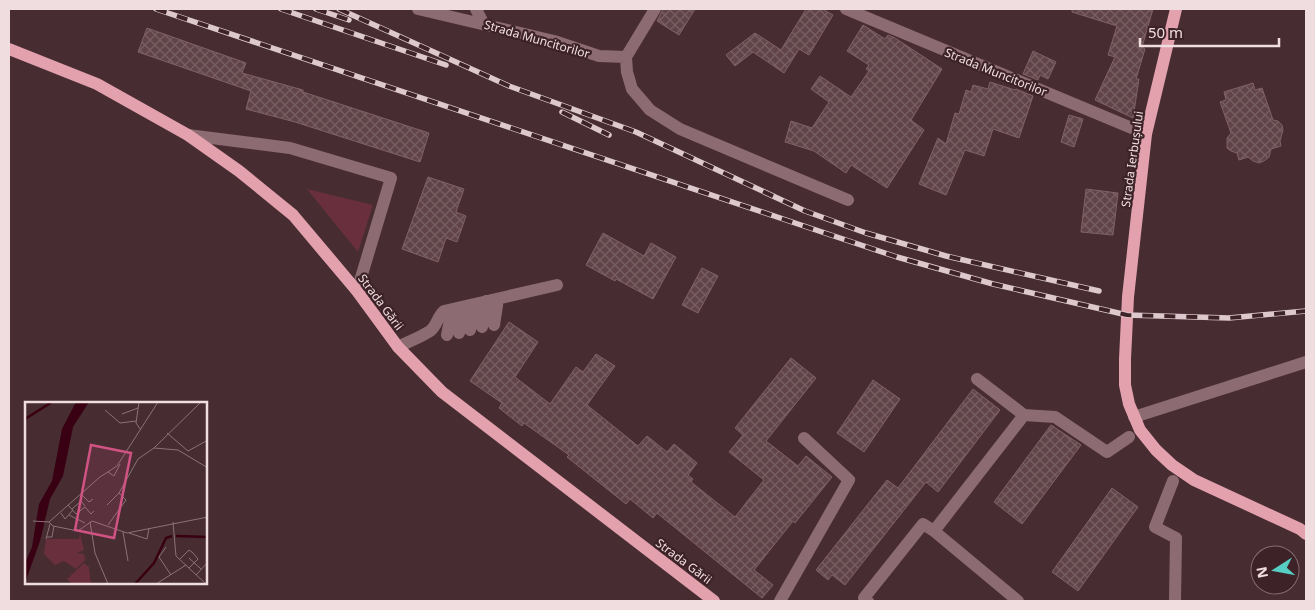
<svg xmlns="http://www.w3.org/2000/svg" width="1315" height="610" font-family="'Noto Sans',sans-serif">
	<defs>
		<pattern id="building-cross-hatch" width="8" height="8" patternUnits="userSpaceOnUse" patternTransform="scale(1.25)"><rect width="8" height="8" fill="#614449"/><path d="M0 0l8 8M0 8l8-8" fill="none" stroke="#785f63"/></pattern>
	</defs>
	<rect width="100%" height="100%" fill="#472c32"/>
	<path fill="#692f3d" d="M307,189l66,16 -15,47z"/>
	<path fill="url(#building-cross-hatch)" stroke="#806167" d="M663,9h32l-16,26 -22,-14z
		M806,9h16l11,6 -24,40 -10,-6 -15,24 -31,-21 -18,14 -9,-11 29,-22 26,17z
		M1072,9h81l-11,38 3,2 -9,30h3l-6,39 -38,-18 20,-43 -7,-2 9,-29 -45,-14z
		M863,25l22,14 3,-4 7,3 47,31 -31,51 13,10 -37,58 -36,-23 -5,8 -32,-22 -29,-9 6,-21 21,7 17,-26 -18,-13 9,-13 31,21 18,-26 -3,-2 3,-4 -22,-14z
		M147,28l99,35 -4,10 61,17v2l126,41 -9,29 -125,-40 -49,-13 5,-18 -113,-39z
		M1033,51l23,11 -8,17 -8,-4 -2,5 -15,-6z
		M990,82l25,8 1,-1 17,7 -14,42 -26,-9 -9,27 -19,-6 -19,45 -27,-11 19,-46 8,6 9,-31 4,1 7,-24 5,2 2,-7 15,4z
		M1253,83l2,7 7,-2 11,32 5,1 4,4 1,5 -3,11 1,5 -10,3 -2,8 -5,4 -5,2 -6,-2 -5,-4 -9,3 -2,-7 -6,-2 -4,-3v-10l4,-5 -11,-31 6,-2 -2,-8z
		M1069,115l14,4 -9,28 -13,-5z
		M428,177l36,12 -8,23 10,4 -9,26 -11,-4 -8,24 -36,-13z
		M1086,189l32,4 -5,42 -32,-3z
		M603,233l41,23 7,-13 25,14 -23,42 -37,-20 -1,2 -29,-16z
		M702,268l16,8 -20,37 -16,-8z
		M509,322l29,20 -23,35 35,27 26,-37 7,5 13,-18 19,12 -28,39 51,41 9,-10 20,16 7,-8 23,19 -9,12 5,4 -2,3 44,35 29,-37 -35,-28 14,-17 -8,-7 56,-70 25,20 -50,63 32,25 8,-10 26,21 -37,46 -2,-2 -39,49 19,15 -11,13 -105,-85 -4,5 -23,-19 -4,5 -59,-47 2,-2 -45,-32 -2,3 -23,-18 3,-5 -32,-22z
		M873,380l27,19 -36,53 -27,-19z
		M973,389l27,21 -62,82 -12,-10 -81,103 -13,-10 -4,5 -12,-10 71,-90 11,8z
		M1051,425l30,20 -59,79 -28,-22z
		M1112,488l26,19 -60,84 -26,-19z"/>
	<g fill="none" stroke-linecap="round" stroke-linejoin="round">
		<path stroke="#8c6c72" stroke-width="12" d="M418,9l136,32 45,15 27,1
			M476,9l7,14
			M655,9l-29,48 1,15 5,17 18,21 30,19 168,71
			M846,9l300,125
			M188,135l102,13 101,30 -34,113
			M494,325l4,-26
			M482,327l4,-26
			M470,330l5,-26
			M459,333l4,-26
			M447,335l5,-25
			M398,347c10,-5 23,-10 32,-16 7,-5 7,-14 14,-20l113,-26
			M977,379l47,36 -90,116 84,70
			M1024,415l31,2 52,35 22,-15
			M1134,417l172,-55
			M1173,481l-18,46 21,11 -1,63
			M780,601l69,-121 -45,-42
			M868,601l-4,-3 59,-74 11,7"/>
		<path stroke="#e2a1ad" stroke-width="12" d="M1176,9l-30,125 -18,163 -3,62v26l4,19 11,26 16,20 16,15 22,15 106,49 6,5
			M9,49l88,35 91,51 51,36 54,44 64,76 41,56 44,45 272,209"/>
		<defs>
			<path id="rail" d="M156,9l642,215 99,33 96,27 134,31 102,3 77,-7
				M281,9l165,56
				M316,9l33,11
				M339,9l170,77 127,46 169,79 61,22 80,23 153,35
				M562,112l47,23"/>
		</defs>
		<use href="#rail" stroke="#ddc9cd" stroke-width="5.5"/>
		<use href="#rail" stroke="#3d2328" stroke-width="4" stroke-dasharray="11" stroke-linecap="butt"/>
	</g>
	<g text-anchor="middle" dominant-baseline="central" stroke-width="4.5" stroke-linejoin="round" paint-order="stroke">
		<g font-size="12" fill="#f0dde0" stroke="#3d2328">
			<text transform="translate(537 39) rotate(16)">Strada Muncitorilor</text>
			<text transform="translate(996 72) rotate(22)">Strada Muncitorilor</text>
			<text transform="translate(1132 159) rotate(-82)">Strada Ierbușului</text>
			<text transform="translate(381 302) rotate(53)">Strada Gării</text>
			<text transform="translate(684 561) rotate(37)">Strada Gării</text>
		</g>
	</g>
	<g transform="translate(25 402)">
		<rect width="182" height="182" fill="#472c32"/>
		<path d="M55,131l4,17 -7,3 7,1 1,6 -9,9 -12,-8 -9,4 -11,-11 2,-15h33zM59,161l5,4 2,17h-19l-5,-5z" fill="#692f3d"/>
		<path d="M51,0h13l-16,25 -10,49 -13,23 -10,42 -15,42v-20l7,-16 7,-43 13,-23 10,-52z" fill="#380012"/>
		<path fill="none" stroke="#380012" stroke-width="2.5" d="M0,17l27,-17M151,134l32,1M110,182l19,-21 12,-25 6,-2"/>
		<path fill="none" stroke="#8b7378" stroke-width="1" d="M114,0l-3,21 5,7M80,8l15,13 16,-2M97,12l16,-6M142,31l21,18 20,-11M129,46l47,-46M83,70l6,4 6,-12M56,92l8,8 4,-3M43,103l8,9 9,-7 6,7 3,-3M82,103l12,-12 19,-34 16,-11 24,2 30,18M47,107l9,-8 4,5M36,111l4,6 8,-9M44,113l16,8M8,119l16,1 51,-45 17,-11 41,-64M24,120l4,4 25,5 14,-10 35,12 81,-16M65,120l5,31 13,31M148,120l3,34 30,28M83,123l18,-25 -7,-7M98,130l5,29M104,131l18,6 2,-11M21,135h6l2,-11M21,137l4,-15M141,145l-7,10 12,18M164,156l12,11M155,157l9,-9 4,3 5,6 -9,9M171,173l12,-13M131,182l30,-19"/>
		<path fill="#d05383" fill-opacity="0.15" stroke="#d05383" stroke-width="2.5" d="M66,43l40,8 -17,85 -39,-8z"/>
		<rect width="182" height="182" fill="none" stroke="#f0dde0" stroke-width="2.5"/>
	</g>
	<rect width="1315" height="610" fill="none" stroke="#f0dde0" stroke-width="20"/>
	<g transform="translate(1275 570) rotate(259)"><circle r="24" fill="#3d2328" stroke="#856d72"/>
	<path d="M0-4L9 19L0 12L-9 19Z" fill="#56cec3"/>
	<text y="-8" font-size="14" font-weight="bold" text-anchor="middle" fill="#f0dde0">N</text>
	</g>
	<path d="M1140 38v8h139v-8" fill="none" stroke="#f0dde0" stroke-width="2.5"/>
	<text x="1148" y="38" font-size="15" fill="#f0dde0" stroke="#3d2328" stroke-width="4" paint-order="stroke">50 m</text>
</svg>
